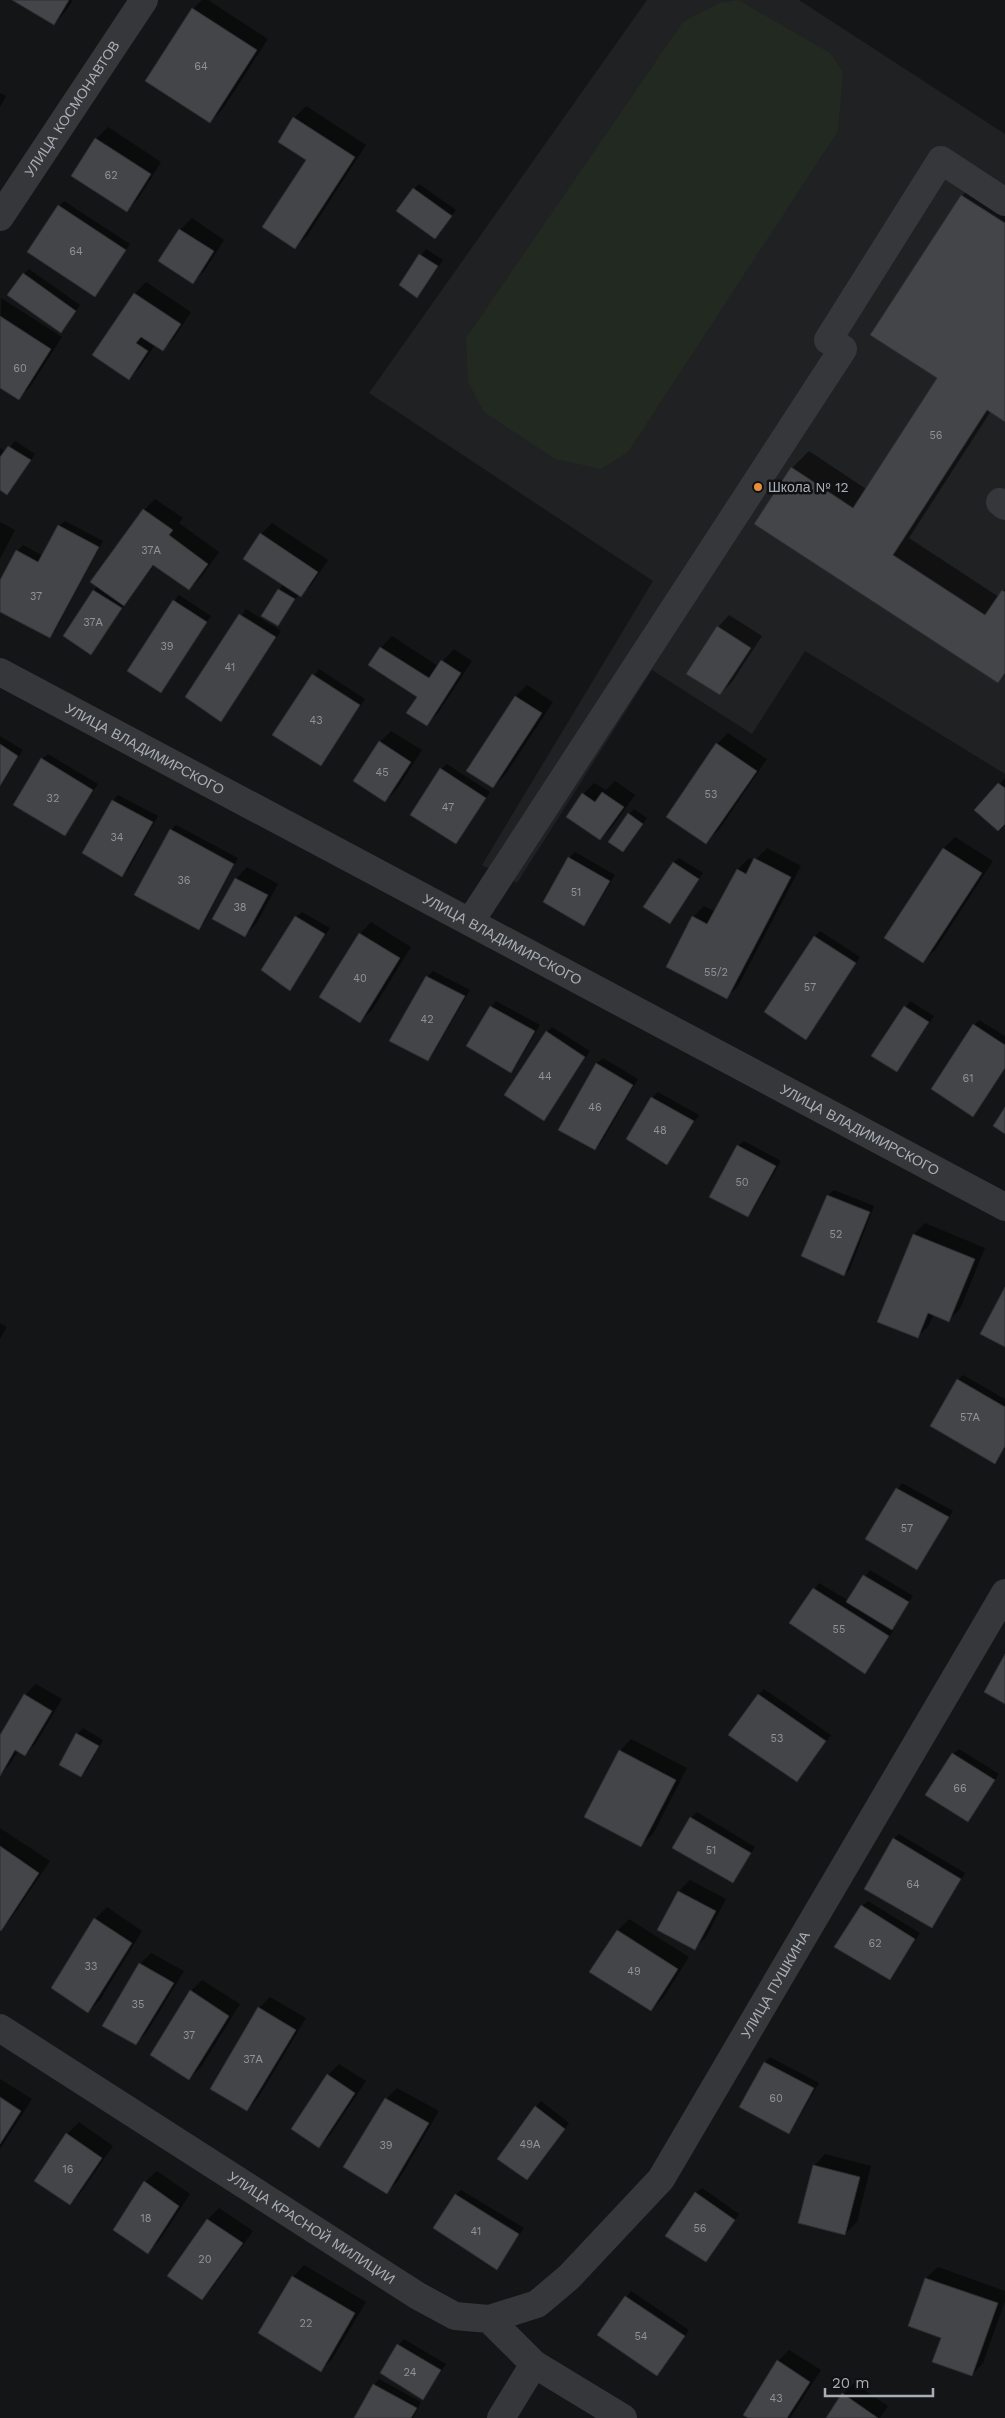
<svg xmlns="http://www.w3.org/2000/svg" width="1005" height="2418" font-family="'Work Sans',sans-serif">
	<rect width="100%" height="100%" fill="#141516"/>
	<path fill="#202123" d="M647,0h152l206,134v640l-200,-123 -53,83 -100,-64 -135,213 -35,-18 171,-284 -284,-188z"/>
	<path fill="#212921" d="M738,0l92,53 13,19 -5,59 -210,321 -27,17 -46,-10 -71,-47 -16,-30 -2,-44 217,-316 36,-19z"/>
	<path fill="#0007" d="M14,0h59l-8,12 -11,12z
		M202,0h6l60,39 -46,71 -12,11 -17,-112z
		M0,93l6,3 -6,11z
		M306,106l60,39 -59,91 -12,11 13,-88 -29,-18 15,-23z
		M108,127l53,35 -23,37 -11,11 -54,-35 23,-36z
		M979,179l26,17v225l-14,-10 -82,127 90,59 6,-8v86l-7,6 -206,-213 17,-17 57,38 73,-111 23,-182z
		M419,184l37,26 -21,27 -21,-48z
		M64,201l66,43 -35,51 -36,-89z
		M192,218l32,22 -19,30 -12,12 -13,-52z
		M426,249l17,11 -26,36 -17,-11z
		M29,269l51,36 -14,20 -42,-51z
		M146,282l45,30 -17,26 -12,12 -7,-5 -15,22 -11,11 -35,-24 41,-61z
		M1,298l61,39 -32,50 -11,11 -19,-12z
		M15,441l20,13 -28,40 -7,-5v-41l6,4z
		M155,499l28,19 -4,5 40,29 -18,25 -12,12 -34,-25 -29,38 -35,51 3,-62 50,-81z
		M65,521l38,20 -48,90 -5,6 -50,-27v-27l17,-32 6,-6 20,11 16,-30z
		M0,522l15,8 -15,29z
		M272,523l56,37 -16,24 -11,11 -2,-1 -21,30 1,-34 5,-6 -23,-50z
		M179,595l32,21 -50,75 13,-90z
		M246,609l35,22 -60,89 -35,-23z
		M729,615l33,21 -30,46 -12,12 -2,-67z
		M392,636l46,30 16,-17 18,12 -34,52 -12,12 -7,-29 -38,-48z
		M319,669l46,30 -45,66 -46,-30z
		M527,685l26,17 -48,73 -12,12 -25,-17 48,-74z
		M391,731l31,19 -25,39 -12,12 -5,-59z
		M728,733l39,26 -49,72 -12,11 11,-98z
		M0,736l23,14 -23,37z
		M48,754l50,30 -33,51 -23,-76z
		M447,764l43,28 -35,51 -14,-74z
		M1005,778v45l-29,-13z
		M615,781l20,14 -23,32 -12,12 -17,-45 11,-11 12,7z
		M118,795l40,21 -30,54 -6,5 -9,-74z
		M634,809l13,9 -19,27 1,-31z
		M176,825l62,33 -34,65 -6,5 -27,-98z
		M955,837l38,24 -58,89 -12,12 -37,-25 58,-89z
		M767,848l34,18 -63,120 -11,11 -34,-80 11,-11 12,6 22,-43 11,-11 5,3z
		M575,852l40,23 -26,44 -5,5 -15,-66z
		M679,858l24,15 -34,50 4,-60z
		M247,867l31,17 -22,40 -11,11 -9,-56z
		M302,912l28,16 -40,61 6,-72z
		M371,922l40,25 -39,63 -12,11v-87z
		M820,931l40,26 -54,81 9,-102z
		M433,971l37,19 -37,64 -6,6 -36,-20 36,-63z
		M496,1001l44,24 -24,41 -6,6 -19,-65z
		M910,1001l24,15 -37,55 -24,-15z
		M979,1020l26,16v33l-32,46 1,-90z
		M552,1027l38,24 -46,69 3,-88z
		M603,1058l35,21 -37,64 -6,5 -35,-19 37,-66z
		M658,1092l41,23 -33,49 -14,-66z
		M744,1141l37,20 -28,49 -5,6 -10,-70z
		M834,1190l40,16 -24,63 -6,6 -41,-19 25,-61z
		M925,1223l60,25 -25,61 -11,11 -15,-6 -5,11 -11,12 -40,-16 36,-87z
		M0,1323l7,4 -7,12z
		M963,1375l42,24v49l-10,14 -37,-82z
		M902,1483l51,28 -36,57 -50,-30z
		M870,1570l43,26 -22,32 3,2 -29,42 -74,-49 28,-40 30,18z
		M36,1684l26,15 -26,44 -11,12 -7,-4 -8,13 -10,11v-38l25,-42z
		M764,1689l67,46 -35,46 -38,-86z
		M83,1728l20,12 -16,30 -6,6 -4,-42z
		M631,1739l56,29 -34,66 -12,11 -21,-94z
		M959,1749l40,25 -31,46 -15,-66z
		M697,1812l58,35 -23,35 -41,-64z
		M0,1828l50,33 -38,56 -11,12z
		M899,1834l66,39 -28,48 -5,5 -38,-87z
		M690,1880l36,19 -20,38 -11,11 -36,-19 20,-38z
		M868,1901l52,32 -30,45 -28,-72z
		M107,1907l35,24 -42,69 -12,12 7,-93z
		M629,1919l60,38 -26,41 -12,12 -33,-80z
		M151,1953l33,18 -37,61 -12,12 5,-80z
		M202,1980l38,24 -39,63 -12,12 2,-88z
		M270,1997l36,21 -48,80 -11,12 12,-102z
		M770,2057l49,26 -25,43 -5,6 -24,-69z
		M339,2064l27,17 -36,54 -11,11 9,-71z
		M0,2079l32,20 -32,50z
		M397,2088l42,23 -41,70 -11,11 -1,-93z
		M541,2101l28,22 -37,50 4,-66z
		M79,2122l34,24 -32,46 -11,12 -35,-24 32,-46z
		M825,2154l46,12 -14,56 -12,12 -31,-68z
		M157,2171l33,23 -31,47 -11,11 -3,-70z
		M702,2188l37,26 -33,47 -10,-68z
		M461,2190l63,38 -28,40 -40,-73z
		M219,2208l34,23 -40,56 -11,11 -33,-23 39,-56z
		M304,2265l62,37 -34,57 -11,11 -28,-93z
		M938,2267l67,24v10l-22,62 -11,12 -29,-38 -33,-11 16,-48z
		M631,2291l58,39 -32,45 -58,-40z
		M404,2339l42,25 -23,34 -25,-53z
		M789,2350l32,20 -31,48h-40l28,-57z
		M379,2379l42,23 -8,16h-58l19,-33z
		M854,2383l34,23 -8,12h-53l16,-24z"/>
	<path fill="#434549" stroke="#2f2f32" d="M12,0h57l-15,25z
		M192,8l65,42 -47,73 -65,-42z
		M293,117l62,40 -60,92 -33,-22 44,-67 -28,-18z
		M95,138l56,36 -24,38 -56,-36z
		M413,188l39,28 -17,23 -39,-28z
		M961,195l44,28v199l-18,-12 -94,145 92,60 17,-25 3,2v81l-7,10 -244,-159 37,-57 62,41 84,-130 -67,-43z
		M58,205l68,45 -31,47 -68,-45z
		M179,229l35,22 -21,33 -35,-23z
		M419,254l19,12 -21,32 -18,-13z
		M23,273l53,38 -15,22 -54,-38z
		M134,293l47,31 -18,27 -22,-14 -5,6 12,8 -19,29 -37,-25z
		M0,316l51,33 -32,51 -19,-12z
		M8,446l23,14 -24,35 -7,-5v-33z
		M143,509l30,21 -4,5 39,29 -19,26 -36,-25 -29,41 -34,-24z
		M58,525l41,22 -49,91 -50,-26v-32l16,-30 22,12z
		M260,533l58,39 -17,25 -58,-38z
		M278,589l17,10 -17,27 -17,-10z
		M93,590l29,18 -31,47 -28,-19z
		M173,600l34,22 -46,71 -34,-22z
		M239,614l37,23 -55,85 -36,-25z
		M717,626l34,22 -31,47 -34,-21z
		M380,647l49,31 12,-18 20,13 -34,53 -21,-13 11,-16 -49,-32z
		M312,674l48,31 -39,61 -49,-31z
		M515,696l27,17 -49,75 -27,-17z
		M379,741l32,21 -26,40 -32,-21z
		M716,743l41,28 -51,73 -40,-27z
		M0,744l18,12 -18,30z
		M41,758l52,32 -28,46 -52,-31z
		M440,768l46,30 -30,46 -46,-29z
		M998,783l7,5v36l-7,7 -24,-21z
		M602,792l22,15 -24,33 -34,-23 16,-24 13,9z
		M112,800l41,22 -31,55 -40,-24z
		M628,813l15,11 -20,28 -15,-10z
		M170,829l64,35 -35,66 -65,-35z
		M943,848l39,25 -59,90 -39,-25z
		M568,857l42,24 -26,45 -41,-24z
		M754,858l37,19 -64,122 -61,-32 26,-51 15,8 30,-55 9,5z
		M673,862l26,17 -29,45 -27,-17z
		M235,878l33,17 -23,42 -33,-18z
		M295,916l30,18 -35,57 -29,-21z
		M359,933l41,25 -40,65 -41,-26z
		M814,936l42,27 -50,77 -42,-28z
		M426,976l39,20 -37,65 -39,-20z
		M490,1006l45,25 -24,42 -45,-27z
		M904,1006l25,16 -32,50 -26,-16z
		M973,1024l32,21v23l-32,49 -42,-28z
		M546,1031l39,26 -41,64 -40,-26z
		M596,1063l37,22 -38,65 -37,-20z
		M651,1097l43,24 -27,44 -41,-26z
		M1005,1107v27l-12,-8z
		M737,1145l39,21 -28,51 -39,-20z
		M827,1195l43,17 -26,64 -43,-20z
		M913,1234l62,25 -26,63 -21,-9 -10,25 -41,-16z
		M1005,1287v60l-25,-13z
		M957,1379l48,28v39l-10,18 -65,-38z
		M896,1488l53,29 -32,53 -52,-31z
		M863,1575l46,27 -17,28 -46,-28z
		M813,1588l76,48 -24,38 -76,-51z
		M1005,1654v50l-21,-12z
		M24,1694l28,17 -27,45 -10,-6 -15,26v-41z
		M758,1694l68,47 -29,41 -69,-47z
		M76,1733l23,13 -18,31 -22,-12z
		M619,1750l57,30 -35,67 -57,-30z
		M952,1753l43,27 -27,42 -43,-27z
		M690,1817l61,36 -18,30 -61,-35z
		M893,1838l68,41 -29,49 -68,-39z
		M0,1846l39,27 -38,58 -1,-1z
		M678,1891l38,20 -21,39 -38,-20z
		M861,1905l54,34 -25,41 -56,-33z
		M94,1918l38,25 -44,70 -37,-25z
		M617,1930l61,39 -27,42 -62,-39z
		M139,1963l35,20 -38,62 -34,-19z
		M190,1990l39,26 -40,64 -39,-25z
		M258,2007l38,23 -49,81 -37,-22z
		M764,2062l50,26 -25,46 -50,-27z
		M327,2074l28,19 -36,55 -28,-19z
		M0,2097l21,14 -21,33z
		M385,2098l44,25 -42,71 -44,-27z
		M535,2106l30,23 -38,51 -30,-21z
		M66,2133l36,25 -32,47 -36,-24z
		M813,2165l47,12 -15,58 -47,-12z
		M144,2181l35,25 -31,48 -35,-24z
		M695,2192l40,28 -29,42 -41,-26z
		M455,2194l64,40 -22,36 -64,-42z
		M207,2219l36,24 -41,57 -35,-24z
		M292,2276l63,37 -34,59 -63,-39z
		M925,2278l73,25 -26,73 -40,-14 9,-24 -33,-12z
		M625,2296l60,40 -28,40 -60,-41z
		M397,2344l44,26 -18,30 -43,-27z
		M777,2360l33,22 -23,36h-39l-5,-3z
		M373,2384l44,24 -6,10h-57z
		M842,2393l36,25h-52z"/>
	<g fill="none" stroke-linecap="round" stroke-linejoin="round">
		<g stroke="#36373b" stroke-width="28">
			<path id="s1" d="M0,217l144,-217"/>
			<path d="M1000,502l5,4"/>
			<path id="s2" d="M0,672l1005,535"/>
			<path d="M470,922l373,-573 -15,-9 113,-180 64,42"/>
			<path id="s3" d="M0,2028l418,268 37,20 34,3 45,45 89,54"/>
			<path id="s4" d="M489,2319l48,-15 32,-27 92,-98 344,-586"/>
			<path d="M501,2418l33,-54"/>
		</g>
	</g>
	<circle fill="#e78e3c" stroke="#0f1011" stroke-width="2" cx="758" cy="487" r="5"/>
	<g text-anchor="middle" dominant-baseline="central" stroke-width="5" stroke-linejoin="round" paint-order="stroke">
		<g font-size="11" fill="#8e949a">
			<text x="201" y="66">64</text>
			<text x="111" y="175">62</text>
			<text x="76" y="251">64</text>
			<text x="20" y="368">60</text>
			<text x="936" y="435">56</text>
			<text x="151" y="550">37А</text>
			<text x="36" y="596">37</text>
			<text x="93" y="622">37А</text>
			<text x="167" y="646">39</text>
			<text x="230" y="667">41</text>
			<text x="316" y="720">43</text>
			<text x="382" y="772">45</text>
			<text x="711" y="794">53</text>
			<text x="53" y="798">32</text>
			<text x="448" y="807">47</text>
			<text x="117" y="837">34</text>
			<text x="184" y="880">36</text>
			<text x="576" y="892">51</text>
			<text x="240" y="907">38</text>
			<text x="716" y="972">55/2</text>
			<text x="360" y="978">40</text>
			<text x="810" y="987">57</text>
			<text x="427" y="1019">42</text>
			<text x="545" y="1076">44</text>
			<text x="968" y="1078">61</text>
			<text x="595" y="1107">46</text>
			<text x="660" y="1130">48</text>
			<text x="742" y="1182">50</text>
			<text x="836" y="1234">52</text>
			<text x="970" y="1417">57А</text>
			<text x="907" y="1528">57</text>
			<text x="839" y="1629">55</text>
			<text x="777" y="1738">53</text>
			<text x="960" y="1788">66</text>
			<text x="711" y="1850">51</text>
			<text x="913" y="1884">64</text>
			<text x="875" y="1943">62</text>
			<text x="91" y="1966">33</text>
			<text x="634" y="1971">49</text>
			<text x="138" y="2004">35</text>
			<text x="189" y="2035">37</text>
			<text x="253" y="2059">37А</text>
			<text x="776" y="2098">60</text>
			<text x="530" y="2144">49А</text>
			<text x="386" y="2145">39</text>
			<text x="68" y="2169">16</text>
			<text x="146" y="2218">18</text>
			<text x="700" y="2228">56</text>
			<text x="476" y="2231">41</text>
			<text x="205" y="2259">20</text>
			<text x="306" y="2323">22</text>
			<text x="641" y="2336">54</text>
			<text x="410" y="2372">24</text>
			<text x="776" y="2398">43</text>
		</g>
		<g font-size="14" fill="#a7aeb5" stroke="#0f1011">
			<text stroke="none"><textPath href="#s1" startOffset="130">УЛИЦА КОСМОНАВТОВ</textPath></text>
			<text stroke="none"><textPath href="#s2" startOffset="164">УЛИЦА ВЛАДИМИРСКОГО</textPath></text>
			<text stroke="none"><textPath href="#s2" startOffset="569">УЛИЦА ВЛАДИМИРСКОГО</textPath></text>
			<text stroke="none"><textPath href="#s2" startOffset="974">УЛИЦА ВЛАДИМИРСКОГО</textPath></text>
			<text stroke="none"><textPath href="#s4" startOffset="452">УЛИЦА ПУШКИНА</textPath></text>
			<text stroke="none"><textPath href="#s3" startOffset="370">УЛИЦА КРАСНОЙ МИЛИЦИИ</textPath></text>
		</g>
		<g font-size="14" fill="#a7aeb5" stroke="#0f1011" text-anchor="start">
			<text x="768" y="487">Школа № 12</text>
		</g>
	</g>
	<path d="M825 2388v8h108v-8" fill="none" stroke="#a7aeb5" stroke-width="2.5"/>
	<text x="832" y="2388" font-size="15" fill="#a7aeb5" stroke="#0f1011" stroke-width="4" paint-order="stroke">20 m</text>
</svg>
